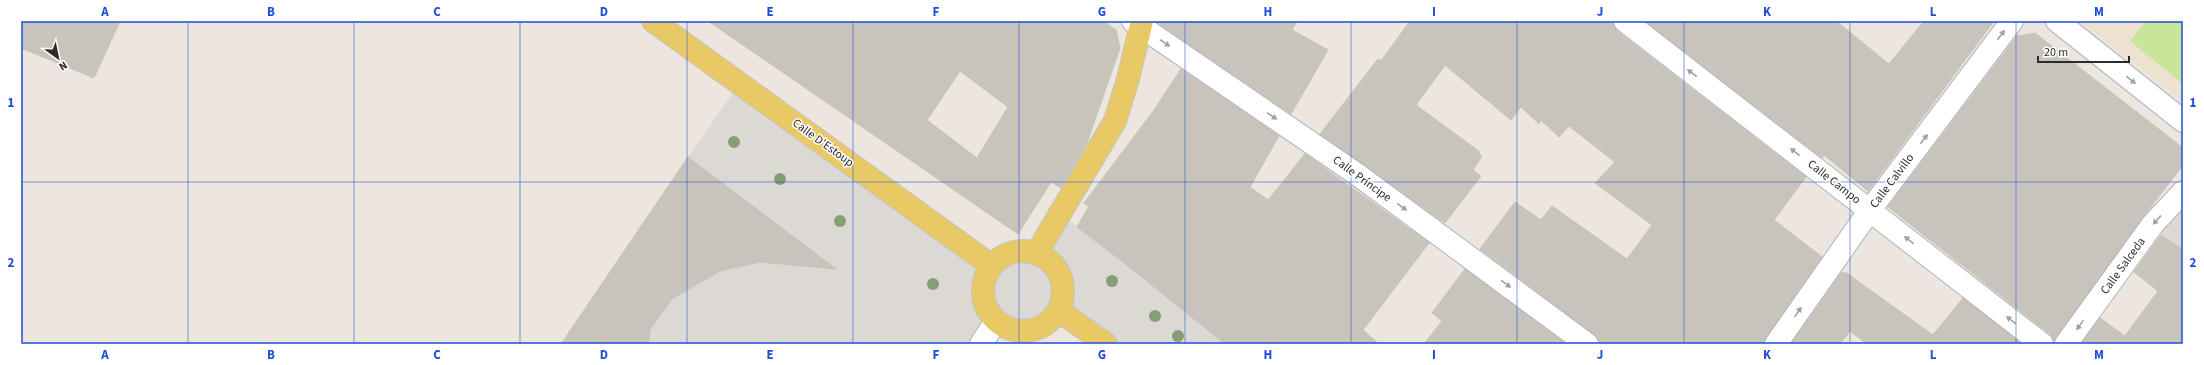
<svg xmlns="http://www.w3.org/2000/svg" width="2204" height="365" font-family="'Source Sans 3',sans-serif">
	<rect width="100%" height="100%" fill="#ece6de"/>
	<path fill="#ede2cf" d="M2080,21h103v80z"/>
	<path fill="#c7e69a" d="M2146,21h37v63l-53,-43z"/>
	<path fill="#dcd9d5" d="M740,83l252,183 -7,11 -2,13 2,14 6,11 -10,29h-333l3,-16 21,-29 48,-28 40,-9 51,4 1,-15 -124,-94z
		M2183,192v58l-32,-23z
		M1060,213l63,49 102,82h-119l-48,-34 4,-11v-13l-3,-12 -8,-11 -10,-8z
		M987 292a35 35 0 1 1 70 0a35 35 0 1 1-70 0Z"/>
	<path fill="#c8c4bc" stroke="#c7c2b8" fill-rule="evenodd" d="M21,21h99l-26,57 -73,-30z
		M708,21h395l13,9 4,18 -33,95 -26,45 -10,-6 -33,52zM960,71l48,36 -31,51 -50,-38z
		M1155,21h142l-5,9 36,20 -37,64z
		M1410,21h203l4,10 189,146 -32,43 48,37 -56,80 -2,7h-165l-5,-10 -114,-85 35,-47 26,18 11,-14 75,53 25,-34 -57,-42 20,-21 -46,-36 -10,11 -18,-17 -2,4 -18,-17 -10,13 -66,-55 -29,40 64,47 -2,2 4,2 -9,14 8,6 -36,47 -125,-89 58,-75 3,2z
		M1645,21h191l53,43 35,-43h70l-126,170 -44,-36 -2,3z
		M2035,33l148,115v17l-40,52 -89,125 -4,-8 -162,-127 129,-171z
		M1181,69l98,67 -29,51 18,13 37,-46 124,89 -66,87 16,14h-154l-102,-82 -46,-35 12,-21 -5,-3 70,-93z
		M688,157l148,112 -76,-7 -40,9 -48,28 -21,29 -3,16h-87z
		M2161,235l22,15v94h-102l19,-26 25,18 33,-45 -24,-19z
		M1465,269l101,75h-142l18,-23 -10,-8z
		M1842,272l1,2 2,-2 88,63 30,-37 59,46h-155l-17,-13 -10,13h-49z"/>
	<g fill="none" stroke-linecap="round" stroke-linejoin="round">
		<defs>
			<path id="minor" d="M1133,21l225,154 229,169
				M1625,21l417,323
				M2057,21l126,100
				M981,344l15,-23
				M1776,344l94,-134 142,-189
				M2066,344l87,-120 30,-32"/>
			<path id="primary" d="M653,21l339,245
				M983 291a40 40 0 1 1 80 0a40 40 0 1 1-80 0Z
				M1036,254l79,-133 13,-42 14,-58
				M1058,310l48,34"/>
		</defs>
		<use href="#minor" stroke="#b1b4be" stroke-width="24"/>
		<use href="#primary" stroke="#c4c4c4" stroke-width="24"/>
		<use href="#minor" stroke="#fff" stroke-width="22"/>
		<use href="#primary" stroke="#e9c966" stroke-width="22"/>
	</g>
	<g fill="#849f74">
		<circle cx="734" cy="142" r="6"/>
		<circle cx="780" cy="179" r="6"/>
		<circle cx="840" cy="221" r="6"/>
		<circle cx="1112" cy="281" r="6"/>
		<circle cx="933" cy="284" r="6"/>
		<circle cx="1155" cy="316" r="6"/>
		<circle cx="1178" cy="336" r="6"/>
	</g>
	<defs><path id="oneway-solid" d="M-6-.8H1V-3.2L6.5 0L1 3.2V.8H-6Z"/></defs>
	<g fill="#a0a0a0">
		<use href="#oneway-solid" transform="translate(2001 35) rotate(-53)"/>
		<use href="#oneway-solid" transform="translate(1165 43) rotate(34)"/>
		<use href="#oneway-solid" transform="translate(1692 73) rotate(-142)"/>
		<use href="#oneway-solid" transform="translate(2131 80) rotate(38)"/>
		<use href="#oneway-solid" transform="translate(1272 116) rotate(34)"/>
		<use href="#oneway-solid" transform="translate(1924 139) rotate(-53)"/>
		<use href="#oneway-solid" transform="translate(1795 152) rotate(-142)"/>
		<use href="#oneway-solid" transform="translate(1402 207) rotate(36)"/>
		<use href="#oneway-solid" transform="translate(2157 220) rotate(132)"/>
		<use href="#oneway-solid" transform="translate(1909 240) rotate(-142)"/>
		<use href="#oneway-solid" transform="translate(1506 284) rotate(36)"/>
		<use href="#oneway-solid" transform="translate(1798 312) rotate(-55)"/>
		<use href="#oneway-solid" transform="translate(2011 320) rotate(-142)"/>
		<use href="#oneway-solid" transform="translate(2080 325) rotate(126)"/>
	</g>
	<path fill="none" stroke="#1d4ed8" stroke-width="1" stroke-opacity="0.55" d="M188,21v323M354,21v323M520,21v323M687,21v323M853,21v323M1019,21v323M1185,21v323M1351,21v323M1517,21v323M1684,21v323M1850,21v323M2016,21v323M21,182h2162"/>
	<g text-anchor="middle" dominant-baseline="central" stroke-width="3" stroke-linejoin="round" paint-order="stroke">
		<g font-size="12" fill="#2b2b2b" stroke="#fff">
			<text transform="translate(823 143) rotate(36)">Calle D'Estoup</text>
			<text transform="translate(1362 179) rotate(36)">Calle Príncipe</text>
			<text transform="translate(1892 181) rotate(-53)">Calle Calvillo</text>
			<text transform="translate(1834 182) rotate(38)">Calle Campo</text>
			<text transform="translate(2123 266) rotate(-54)">Calle Salceda</text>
		</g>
	</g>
	<rect width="2204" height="365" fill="none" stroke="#ffffff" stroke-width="44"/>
	<g transform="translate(58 58) rotate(147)" stroke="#ffffff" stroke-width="3" paint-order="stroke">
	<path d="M0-3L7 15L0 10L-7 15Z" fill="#2b2b2b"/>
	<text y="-6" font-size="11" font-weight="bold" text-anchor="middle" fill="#2b2b2b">N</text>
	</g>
	<path d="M2038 56v6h91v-6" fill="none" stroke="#2b2b2b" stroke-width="2"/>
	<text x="2044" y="56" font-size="12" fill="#2b2b2b" stroke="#ffffff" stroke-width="3" paint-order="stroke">20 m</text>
	<rect x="22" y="22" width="2160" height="321" fill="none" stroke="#1d4ed8" stroke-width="1.5"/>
	<g font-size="13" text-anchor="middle" font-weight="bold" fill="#1d4ed8">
		<text x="105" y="16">A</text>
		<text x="271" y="16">B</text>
		<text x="437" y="16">C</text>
		<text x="604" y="16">D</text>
		<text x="770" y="16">E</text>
		<text x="936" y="16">F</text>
		<text x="1102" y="16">G</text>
		<text x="1268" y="16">H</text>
		<text x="1434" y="16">I</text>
		<text x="1600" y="16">J</text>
		<text x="1767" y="16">K</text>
		<text x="1933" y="16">L</text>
		<text x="2099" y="16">M</text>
		<text x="11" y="107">1</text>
		<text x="2193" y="107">1</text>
		<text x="11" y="267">2</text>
		<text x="2193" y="267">2</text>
		<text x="105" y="359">A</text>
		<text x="271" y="359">B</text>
		<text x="437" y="359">C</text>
		<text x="604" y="359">D</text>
		<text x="770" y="359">E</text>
		<text x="936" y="359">F</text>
		<text x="1102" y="359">G</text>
		<text x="1268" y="359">H</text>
		<text x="1434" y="359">I</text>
		<text x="1600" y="359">J</text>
		<text x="1767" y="359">K</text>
		<text x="1933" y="359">L</text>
		<text x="2099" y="359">M</text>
	</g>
</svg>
